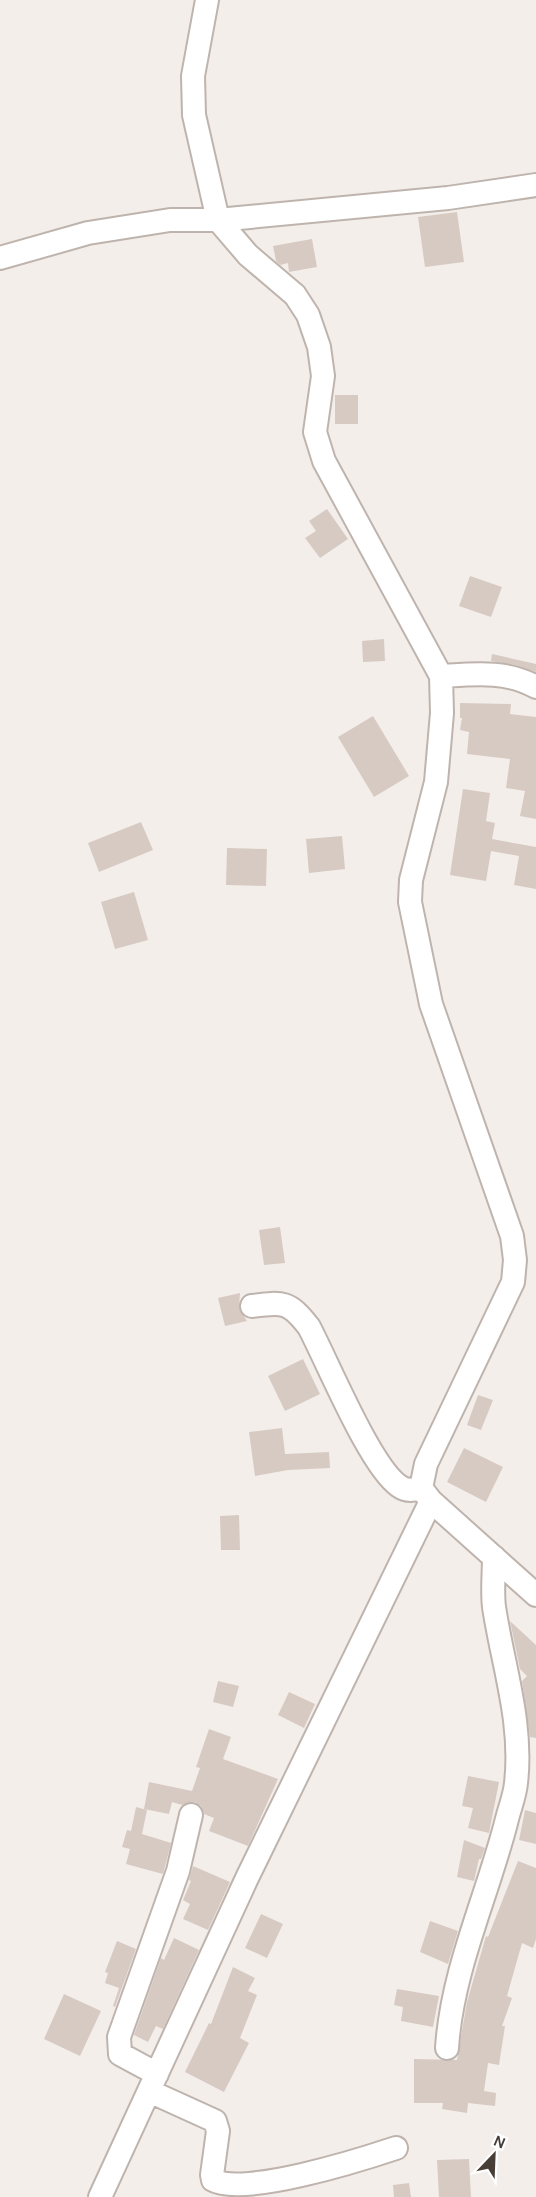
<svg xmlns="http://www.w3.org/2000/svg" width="536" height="2197" font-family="Karla,sans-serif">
	<rect width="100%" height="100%" fill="#f4eeea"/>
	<path fill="#d7cac3" d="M457,212l7,50 -39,5 -7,-50z
		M312,239l5,28 -28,5 -1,-9 -8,2 -4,-4 -3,-15z
		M335,395h23v29h-23z
		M327,509l21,30 -28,19 -15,-20 11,-7 -7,-10z
		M470,576l32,11 -11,30 -32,-11z
		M384,639l1,22 -22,1 -1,-21z
		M492,654l44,10v8l-20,-7 -25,-4z
		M460,703l51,1 -1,10 26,3v102l-16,-3 5,-25 -19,-3 4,-29 -43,-5 2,-22 -9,-2 2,-12h-2z
		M373,716l36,60 -35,21 -36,-60z
		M463,789l27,4 -4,28 9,2 -3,16 44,8v42l-22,-4 5,-29 -28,-5 -5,30 -36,-6z
		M141,822l12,28 -54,22 -11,-29z
		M342,836l3,33 -36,4 -3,-34z
		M227,848l40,1 -1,37 -40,-1z
		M134,892l14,48 -33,9 -14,-47z
		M280,1227l5,36 -21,2 -5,-35z
		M240,1293l-1,15 8,13 -22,5 -7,-28z
		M303,1359l17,35 -35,17 -17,-35z
		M478,1395l15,5 -12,30 -14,-5z
		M282,1428l3,26 44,-2 1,16 -42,2 -33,6 -6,-44z
		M464,1448l39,19 -17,35 -39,-20z
		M239,1515l1,35h-19l-1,-34z
		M510,1621l26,24v93l-6,-1 -8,-56 5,-5 -7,-7z
		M218,1681l21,5 -6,21 -20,-5z
		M289,1692l26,12 -11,24 -26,-13z
		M209,1729l22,8 -8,22 55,20 -30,67 -39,-15 5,-13 -10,-4 -3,-8 -6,-4 -13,3 -10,-3 -3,12 -25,-5 5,-27 43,9 8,-23 -4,-1z
		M468,1776l31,6 -10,51 -21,-5 5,-20 -11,-2z
		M136,1807l11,3 -5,24 29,9 -8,31 -37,-10 4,-15 -8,-2 5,-17 4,1z
		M525,1810l11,3v31l-17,-4z
		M464,1840l21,8 -4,11h-2l-5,22 -17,-4z
		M518,1861l18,7v71l-3,9 -11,-5 -15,53 5,2 -10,28h3l-6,39 -11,-2 -4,28 12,2 -1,13 -27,-3 -1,10 -25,-4 1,-6h-29v-44l43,1 10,-58 19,-66 2,1z
		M193,1866l37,16 -22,48 -25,-11 7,-15 -7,-4 8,-19 -2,-1z
		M261,1914l22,10 -16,34 -22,-10z
		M430,1921l28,10 -10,33 -28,-12z
		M174,1938l25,12 -36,79 -7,-3 -8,16 -14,-7 27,-77 3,2z
		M117,1941l19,8 -21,58 -2,-1 6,-18 -14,-5 3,-10 -3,-1z
		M233,1967l22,11 -7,13 9,4 -17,43 9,5 -25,49 -39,-20 24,-49 2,1z
		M397,1989l42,7 -6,31 -32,-6 2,-14 -9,-2z
		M64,1994l37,17 -21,45 -36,-17z
		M469,2159l2,38h-32l-2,-37z
		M409,2183l2,14h-17l-1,-12z"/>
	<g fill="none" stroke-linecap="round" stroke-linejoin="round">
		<defs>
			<path id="minor" d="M207,0l-14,76 1,39 24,105 30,35 47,40 13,20 11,32 4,29 -8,56 9,29 117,215 1,37 -6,69 -25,98 -1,22 21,102 81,232 3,24 -2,22 -87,182 -5,24 10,13 105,94
				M0,258l88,-25 82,-13h48l230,-22 88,-13
				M441,676c33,-2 65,-6 95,11
				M252,1306c31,-4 37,-5 57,21 19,36 61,139 90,159 7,5 14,5 22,2
				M447,2048c5,-79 41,-153 60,-229 3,-12 8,-24 9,-36 7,-60 -13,-117 -22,-176 -2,-16 0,-34 0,-50
				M157,2074l-37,-20 -1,-17 59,-166 13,-56
				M149,2091l66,30 3,10 -6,44 1,5c30,17 147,-20 183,-32
				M100,2197l147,-319 184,-377"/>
		</defs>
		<use href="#minor" stroke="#bfb4ad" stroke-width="26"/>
		<use href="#minor" stroke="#fff" stroke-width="22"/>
	</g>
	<g transform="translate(494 2155) rotate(23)" stroke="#ffffff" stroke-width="4.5" paint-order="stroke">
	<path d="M0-4.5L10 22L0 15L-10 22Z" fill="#473e38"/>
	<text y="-9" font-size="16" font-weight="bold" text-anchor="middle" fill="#473e38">N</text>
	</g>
</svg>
